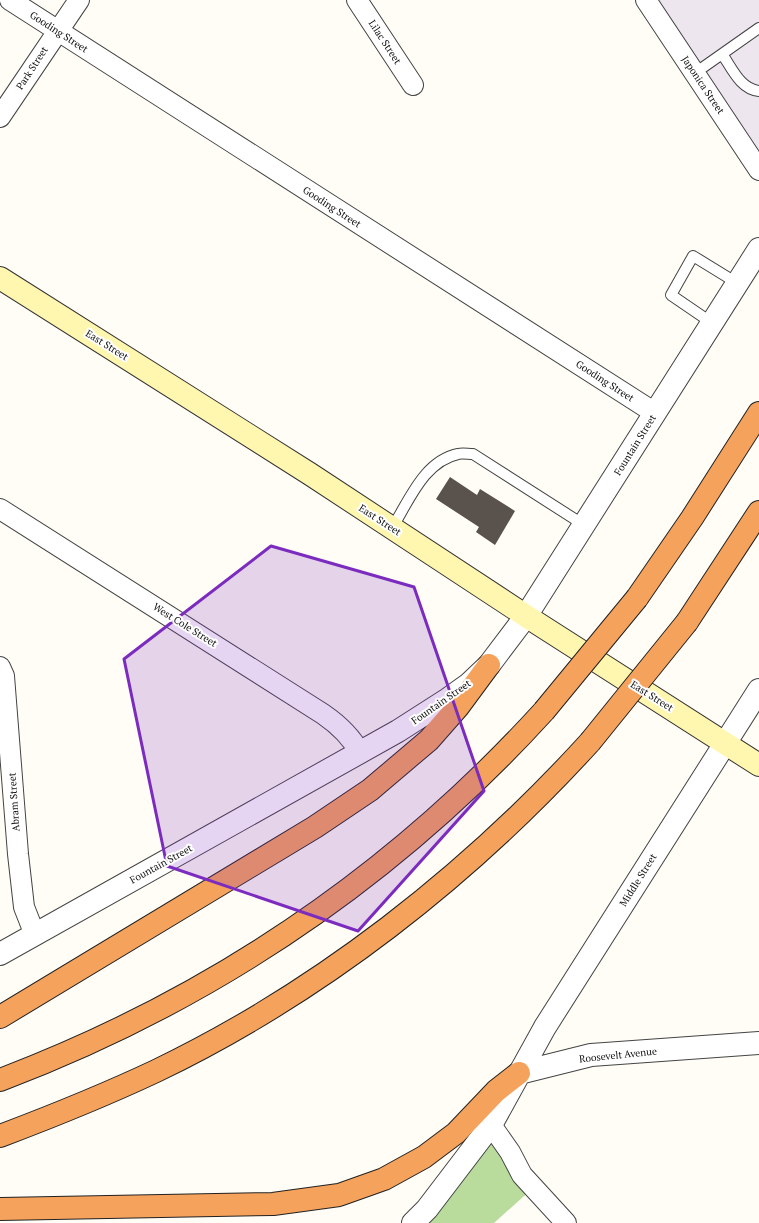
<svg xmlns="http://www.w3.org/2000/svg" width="759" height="1223" font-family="'PT Serif',serif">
	<rect width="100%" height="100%" fill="#fffdf5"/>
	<path fill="#eee6ef" d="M654,0h105v162z"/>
	<path fill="#b9dc9c" d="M489,1121l45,66 -40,36h-88z"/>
	<path fill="#5a524d" d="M450,477l27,18 3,-6 35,22 -20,34 -19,-13 3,-5 -43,-28z"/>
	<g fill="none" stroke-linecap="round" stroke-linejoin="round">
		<defs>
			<path id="service" d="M722,54c10,14 18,35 37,37
				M695,73l64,-45
				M712,323l-41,-28 22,-39 44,27
				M392,528c17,-27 32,-67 66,-74 4,-1 10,0 15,0l111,71"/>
			<path id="minor" d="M10,0l645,413
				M357,0l56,85
				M646,0l113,170
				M0,117l79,-117
				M0,509l323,205c16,11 28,22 37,39
				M0,667l4,9 14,178 6,53 11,28
				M491,1125l19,27 12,23 44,48"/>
			<path id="tertiary" d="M0,954l398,-223 50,-32 21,-15 20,-19 37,-49 233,-367
				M519,1073l72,-18 168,-12
				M413,1223l14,-14 64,-84 54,-98 214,-337"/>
			<path id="secondary" d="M0,278l310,196 216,142 233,149"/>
			<path id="motorway" d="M637,598l55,-80 67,-105
				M687,622l72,-110
				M0,1017l315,-190 55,-37 59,-50 29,-33 31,-42
				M0,1080c211,-80 392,-202 544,-369
				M0,1136c53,-20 105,-41 156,-65 164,-79 312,-195 434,-329
				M0,1209l273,-5 66,-9 45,-16 40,-22 32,-24 40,-42 23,-18"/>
		</defs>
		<use href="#service" stroke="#444" stroke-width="12"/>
		<use href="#minor" stroke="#444" stroke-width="22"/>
		<use href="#tertiary" stroke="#444" stroke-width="24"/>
		<use href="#secondary" stroke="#333" stroke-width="24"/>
		<use href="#motorway" stroke="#222" stroke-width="24"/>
		<use href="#service" stroke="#fff" stroke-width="10"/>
		<use href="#minor" stroke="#fff" stroke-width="20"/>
		<use href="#tertiary" stroke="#fff" stroke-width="22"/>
		<use href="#secondary" stroke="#fff6b0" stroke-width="22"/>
		<use href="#motorway" stroke="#f5a25d" stroke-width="22"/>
		<defs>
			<path id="motorway-bridge" d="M544,711l93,-113
				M590,742l97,-120"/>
		</defs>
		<use href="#motorway-bridge" stroke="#222" stroke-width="24" stroke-linecap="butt"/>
		<use href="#motorway-bridge" stroke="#f5a25d" stroke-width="22"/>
	</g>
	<path fill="#7b2cbf" fill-opacity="0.2" stroke="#7b2cbf" stroke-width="3" stroke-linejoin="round" d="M271,546l143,41 70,204 -126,140 -191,-65 -43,-207z"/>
	<g text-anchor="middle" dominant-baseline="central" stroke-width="4" stroke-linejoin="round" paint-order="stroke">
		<g font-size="10" fill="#111" stroke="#fff">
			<text transform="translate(59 32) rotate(33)">Gooding Street</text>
			<text transform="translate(385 42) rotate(57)">Lilac Street</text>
			<text transform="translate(32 68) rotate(-57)">Park Street</text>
			<text transform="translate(703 85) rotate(56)">Japonica Street</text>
			<text transform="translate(332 207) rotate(33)">Gooding Street</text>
			<text transform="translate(107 345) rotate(32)">East Street</text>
			<text transform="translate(605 381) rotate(33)">Gooding Street</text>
			<text transform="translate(635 445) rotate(-58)">Fountain Street</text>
			<text transform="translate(380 520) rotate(33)">East Street</text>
			<text transform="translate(185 625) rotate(32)">West Cole Street</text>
			<text transform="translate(652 696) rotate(32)">East Street</text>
			<text transform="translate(441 702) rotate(-35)">Fountain Street</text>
			<text transform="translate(14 802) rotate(-94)">Abram Street</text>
			<text transform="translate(161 864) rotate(-29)">Fountain Street</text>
			<text transform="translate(638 880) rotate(-58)">Middle Street</text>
			<text transform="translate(618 1055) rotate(-6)">Roosevelt Avenue</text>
		</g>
	</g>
</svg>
